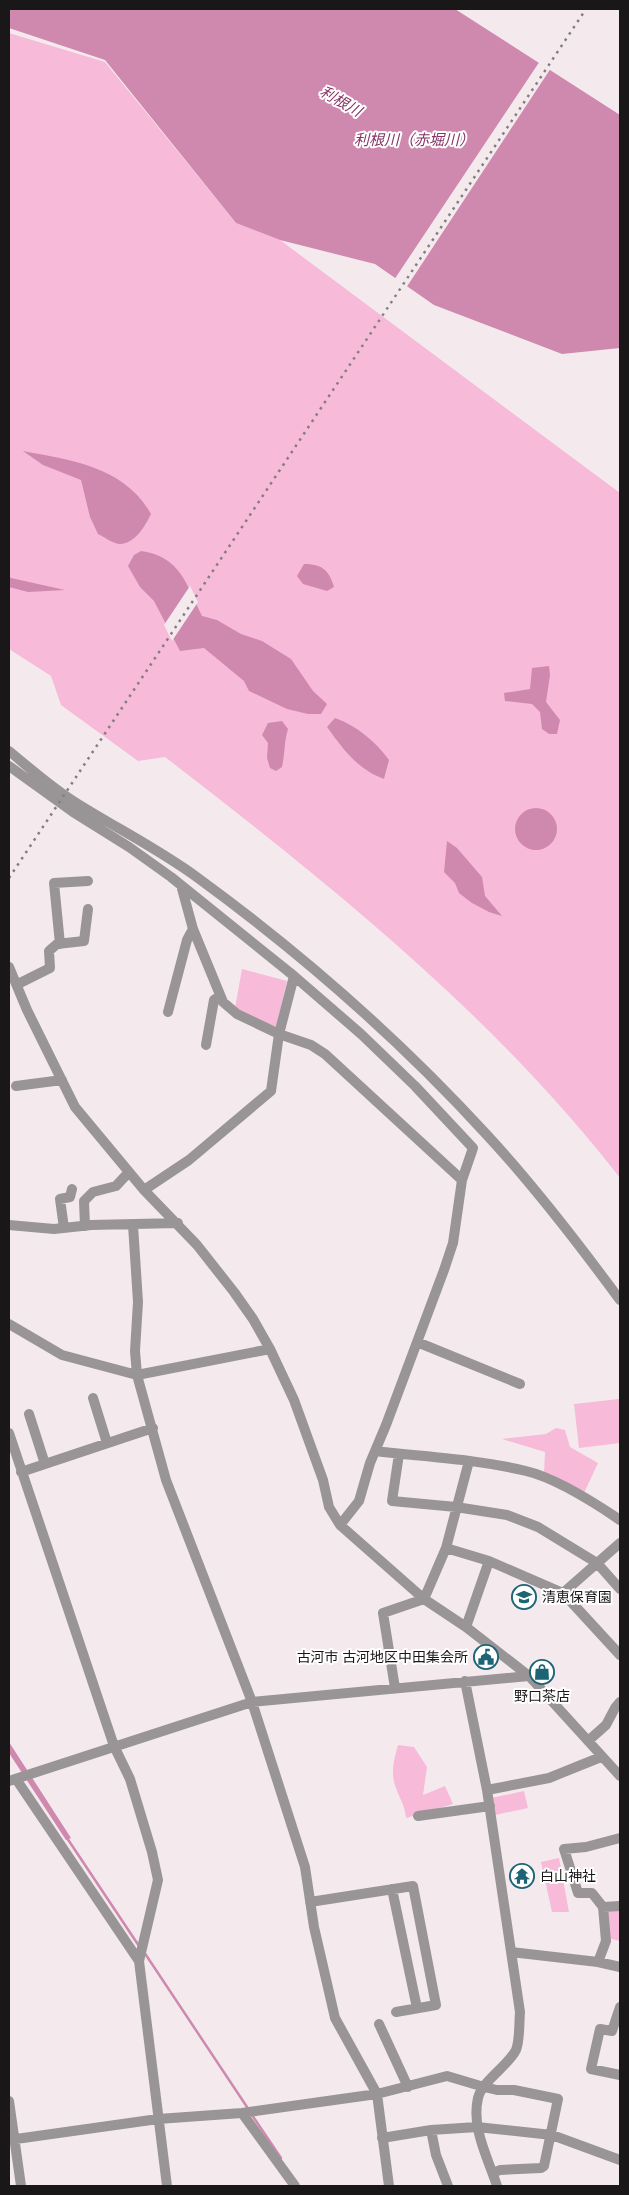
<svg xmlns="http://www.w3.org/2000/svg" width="629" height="2195" font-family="'Space Grotesk','Noto Sans JP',sans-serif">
	<rect width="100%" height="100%" fill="#f4eaee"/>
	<path fill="#f7bad9" d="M9,33l96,29 131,161 44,17 340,253v685c-127,-164 -292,-295 -455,-421l-27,4 -77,-56 -10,-29 -42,-27z
		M242,969l45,12 -11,46 -26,-10 -15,-9z
		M619,1399l1,44 -41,5 -5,-44z
		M556,1428l9,2 5,17 28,16 -14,30 -40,-20 1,-21 -43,-13 44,-5z
		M398,1745l16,2 13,20 -4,28 22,-9 8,18 -47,14c-1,-12 -6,-19 -10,-30 -6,-15 -2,-29 2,-43z
		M524,1791l4,17 -33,7 -4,-17z
		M559,1858l10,54h-17l-11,-50z
		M606,1909h14v32l-12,-3z"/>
	<path fill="#cf89ae" d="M9,9h446l165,106v233l-58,6 -128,-49 -59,-41 -95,-24 -44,-17 -131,-163 -96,-32z
		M23,451c48,9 102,16 128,63 -6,12 -15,29 -31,30 -6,0 -16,-7 -22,-10l-8,-17 -9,-37 -38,-15z
		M141,551c39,5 46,34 61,65l15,4 24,14 21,7 29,18 22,32 14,13 -6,10h-13l-21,-5 -38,-18 -5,-10 -40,-33 -24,3 -26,-50 -14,-14 -12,-21 6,-11z
		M304,564c18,0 25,6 30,23l-7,4 -24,-7 -6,-8z
		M9,576l2,2 54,12 -37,2 -19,-5z
		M549,666l1,9 -4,27 14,18 -3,14h-8l-7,-5 -2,-17 -8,-8 -27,-3 -1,-8 26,-4 2,-21z
		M335,718c22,8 40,23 54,42l-5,19c-27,-10 -41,-30 -57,-52z
		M282,721l6,8c-4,13 -3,25 -6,38l-6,4 -6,-3 -3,-10 1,-15 -6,-8 6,-12z
		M515 829a21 21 0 1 1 42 0a21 21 0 1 1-42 0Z
		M447,841l10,7 25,29 3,19 17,20 -13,-4 -17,-9 -13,-10 -4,-10 -11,-11z
		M9,1742l62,96 -5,2 -57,-87z"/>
	<path fill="#f4eaee" d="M540,61l11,7 -145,220 -12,-8z
		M190,586l8,16 -26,39 -8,-16z"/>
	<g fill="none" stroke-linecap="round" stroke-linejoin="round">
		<path stroke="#cf89ae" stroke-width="2.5" d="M67,1838l72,108
			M144,1952l105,158
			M252,2115l29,43"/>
		<path stroke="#999597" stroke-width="10" d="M9,751c22,18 44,38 69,53 40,25 82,46 120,74 104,76 202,162 289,257 48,52 91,108 133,165
			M9,766l64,46 56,35 42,30 123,99 67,58 54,52 58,62 -11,32 -9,63 -9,27 -58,155 -16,38 -11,38 -19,24
			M181,885l12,44 30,73 14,12 42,20 15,-58
			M60,944l-6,-61 34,-2
			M9,967l18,43 48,97 69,83 53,55 37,47 19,27 17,30 24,51 29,80 6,27 11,18 84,74 42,28 63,49 91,100
			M18,984l32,-16 -1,-17 8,-7 27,-3 4,-32
			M168,1012l19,-72 6,-11
			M206,1045l8,-45 6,-4
			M16,1086l46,-6
			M144,1190l45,-30 82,-69 8,-57 32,11 14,9 137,126
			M9,1225l45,4 37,-4 87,-2
			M133,1225l5,77 -3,49 2,24 29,105 86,222 53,165 9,60 21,91 42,76 12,92
			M85,1226l-1,-25 9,-9 23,-6 13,-14
			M64,1228l-4,-29 10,-2 2,-8
			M9,1324l53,31 75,20 133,-26
			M417,1342l103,42
			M93,1398l14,45
			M29,1414l16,50
			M9,1433l105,313 16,33 22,73 6,28 -19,81 28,225
			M375,1451c50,6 102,8 151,20 30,7 69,32 94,49
			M399,1454l-7,47 64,6 51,8 31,12 59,36 23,26
			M21,1472l132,-44
			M446,1548l43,13 74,32 57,62
			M563,1593l57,-50
			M466,1627l23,-66
			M465,1681l22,109 33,222c-1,11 0,28 -4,38 -8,16 -34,31 -38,48 -7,30 10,60 19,88
			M395,1688l-12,-75 41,-14 22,-51 23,-87
			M588,1741l18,-16 9,-17 5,-6
			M16,1779l123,182
			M9,1781l243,-79 277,-26
			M487,1790l62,-12 52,-21
			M418,1816l72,-10
			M620,1838l-34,9 -22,2 14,44h14l11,14 17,-1
			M392,1889l25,119
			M310,1902l103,-16 23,119 -40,7
			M511,1952l87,10 22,5
			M598,1962l8,-21 -3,-34
			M620,2007l-8,24 -12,-2 -9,40 29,6
			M379,2024l29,63
			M9,2101l12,85
			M242,2113l53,73
			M431,2130l5,25 12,31
			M382,2138l49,-8 46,-3 75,8 68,25
			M9,2140l149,-21 84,-6 135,-19 70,-18 37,11 13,3h17l44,9 -14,67 -3,2 -41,2 -7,3"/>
		<path stroke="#837d80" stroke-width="2.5" stroke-dasharray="2.5 5" stroke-linecap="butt" d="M9,878l577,-869"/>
	</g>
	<defs>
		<symbol id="school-ring" viewBox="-11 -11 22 22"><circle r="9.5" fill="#fff" stroke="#1d6474" stroke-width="1.5"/><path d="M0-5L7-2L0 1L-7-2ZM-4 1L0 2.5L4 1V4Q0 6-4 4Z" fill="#1d6474"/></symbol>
		<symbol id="civic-ring" viewBox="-11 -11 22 22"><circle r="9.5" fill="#fff" stroke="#1d6474" stroke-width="1.5"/><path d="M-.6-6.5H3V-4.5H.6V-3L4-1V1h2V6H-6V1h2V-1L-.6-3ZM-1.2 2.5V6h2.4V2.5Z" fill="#1d6474"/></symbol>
		<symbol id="shop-ring" viewBox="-11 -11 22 22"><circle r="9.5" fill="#fff" stroke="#1d6474" stroke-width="1.5"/><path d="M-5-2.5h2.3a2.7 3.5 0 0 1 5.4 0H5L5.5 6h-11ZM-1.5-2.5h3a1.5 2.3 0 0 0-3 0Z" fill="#1d6474"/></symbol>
		<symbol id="temple-ring" viewBox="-11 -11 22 22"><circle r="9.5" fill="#fff" stroke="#1d6474" stroke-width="1.5"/><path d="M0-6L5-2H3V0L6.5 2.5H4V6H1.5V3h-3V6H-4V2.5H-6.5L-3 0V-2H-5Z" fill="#1d6474"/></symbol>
	</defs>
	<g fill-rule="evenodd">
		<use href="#school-ring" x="510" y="1583" width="28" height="28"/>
		<use href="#civic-ring" x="472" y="1643" width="28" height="28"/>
		<use href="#shop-ring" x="528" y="1658" width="28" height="28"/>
		<use href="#temple-ring" x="508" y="1862" width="28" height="28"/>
	</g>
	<g text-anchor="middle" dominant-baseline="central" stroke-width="4" stroke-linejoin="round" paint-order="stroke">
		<g font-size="14" fill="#1a1719" stroke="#fff" text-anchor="start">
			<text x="542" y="1597">清恵保育園</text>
			<text x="468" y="1657" text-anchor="end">古河市 古河地区中田集会所</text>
			<text x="542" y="1696" text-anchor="middle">野口茶店</text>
			<text x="540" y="1876">白山神社</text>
		</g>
		<g font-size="15" font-style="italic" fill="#873465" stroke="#fff">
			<text transform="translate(341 101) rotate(30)">利根川</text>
			<text x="414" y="139">利根川（赤堀川）</text>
		</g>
	</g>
	<rect width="629" height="2195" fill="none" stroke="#1a1719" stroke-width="20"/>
</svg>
